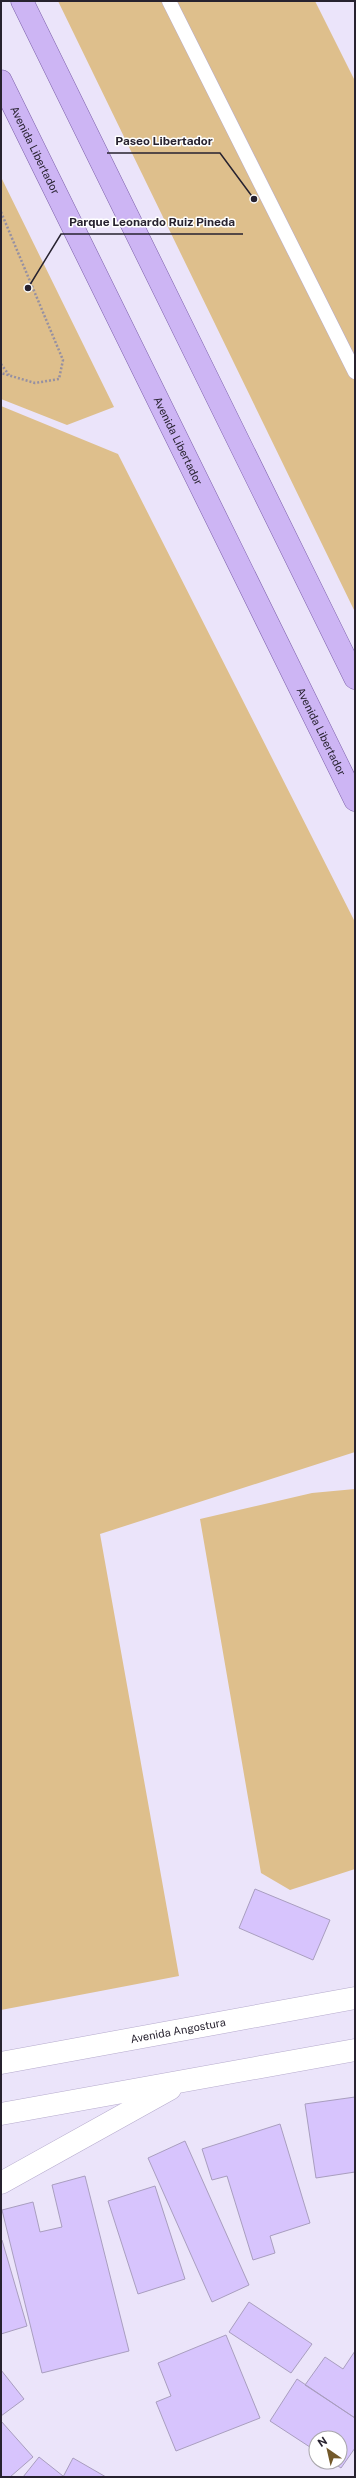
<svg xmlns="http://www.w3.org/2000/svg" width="356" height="2478" font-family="'Public Sans',sans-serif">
	<rect width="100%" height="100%" fill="#ebe4fa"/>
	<path fill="#debf8c" d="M58,1h257l40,80v531z
		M1,177l113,230 -47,18 -66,-26z
		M1,406l117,48 237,468v530l-255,82 79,442 -178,34z
		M355,1489v380l-65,21 -29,-17 -61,-354 112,-26z"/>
	<path fill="#d7c4fd" stroke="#a99ebf" d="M255,1889l75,31 -17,40 -74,-32z
		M355,2097v75l-39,6 -11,-74z
		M280,2124l30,99 -40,13 5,17 -22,7 -26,-84 -15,4 -10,-31z
		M185,2141l64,144 -37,17 -64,-144z
		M85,2176l44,175 -87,22 -40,-163 31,-8 7,30 22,-5 -10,-42z
		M155,2186l30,93 -47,15 -30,-93z
		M2,2240l25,86 -26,8v-93z
		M249,2302l63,42 -21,29 -62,-41z
		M226,2335l34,83 -84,33 -20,-49 15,-6 -13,-33z
		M355,2351v67l-50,-33 20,-28 18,12z
		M1,2370l23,29 -23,17z
		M297,2379l58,39v30l-14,20 -9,-6h8v-24h-24v13l-46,-30z
		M1,2421l32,36 -23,20h-9z
		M39,2457l24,19v1h-40z
		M73,2458l33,19h-43z"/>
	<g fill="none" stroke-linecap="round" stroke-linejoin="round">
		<defs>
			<path id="lane" d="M169,1l186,371"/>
			<g id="street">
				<path id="s1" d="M1,2063l354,-65"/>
				<path d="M1,2114l354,-64"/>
				<path d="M1,2183l169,-94"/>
			</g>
			<g id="primary">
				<path d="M22,1l333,677"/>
				<path id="s2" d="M1,81l354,719"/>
			</g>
		</defs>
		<use href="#lane" stroke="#b6abcd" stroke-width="15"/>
		<use href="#street" stroke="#b6abcd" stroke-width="23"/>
		<use href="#primary" stroke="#7d61aa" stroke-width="23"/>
		<path stroke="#9690a2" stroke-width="2.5" stroke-dasharray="2 2" stroke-linecap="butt" d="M1,212l62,148 -4,19 -24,4 -34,-10
			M1,364l8,11"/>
		<use href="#lane" stroke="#fff" stroke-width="14"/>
		<use href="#street" stroke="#fff" stroke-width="22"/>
		<use href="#primary" stroke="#cdb5f4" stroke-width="22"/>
	</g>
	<g text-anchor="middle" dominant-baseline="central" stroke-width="3" stroke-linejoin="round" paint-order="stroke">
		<g font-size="11" fill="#27222f" stroke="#fff">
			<text stroke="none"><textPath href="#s2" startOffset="77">Avenida Libertador</textPath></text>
			<text stroke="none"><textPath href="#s2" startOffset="401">Avenida Libertador</textPath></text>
			<text stroke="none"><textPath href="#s2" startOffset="725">Avenida Libertador</textPath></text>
			<text stroke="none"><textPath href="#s1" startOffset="180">Avenida Angostura</textPath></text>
		</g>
	</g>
	<path fill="none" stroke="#27222f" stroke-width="1.5" d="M254 199L220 153H107M28 288L61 234H243"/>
	<g fill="#27222f" stroke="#fff" stroke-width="1.5">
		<circle cx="254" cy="199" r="4"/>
		<circle cx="28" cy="288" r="4"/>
	</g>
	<g font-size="12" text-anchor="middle" font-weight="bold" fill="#27222f" stroke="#fff" stroke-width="3" stroke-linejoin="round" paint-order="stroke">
		<text x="164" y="145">Paseo Libertador</text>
		<text x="152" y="226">Parque Leonardo Ruiz Pineda</text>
	</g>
	<rect width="356" height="2478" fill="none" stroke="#27222f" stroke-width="4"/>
	<g transform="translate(328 2450) rotate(326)"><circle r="19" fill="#ffffff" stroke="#a9a7ac"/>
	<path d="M0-3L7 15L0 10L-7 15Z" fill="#73592b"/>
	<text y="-6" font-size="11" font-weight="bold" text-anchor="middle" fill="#27222f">N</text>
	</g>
</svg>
